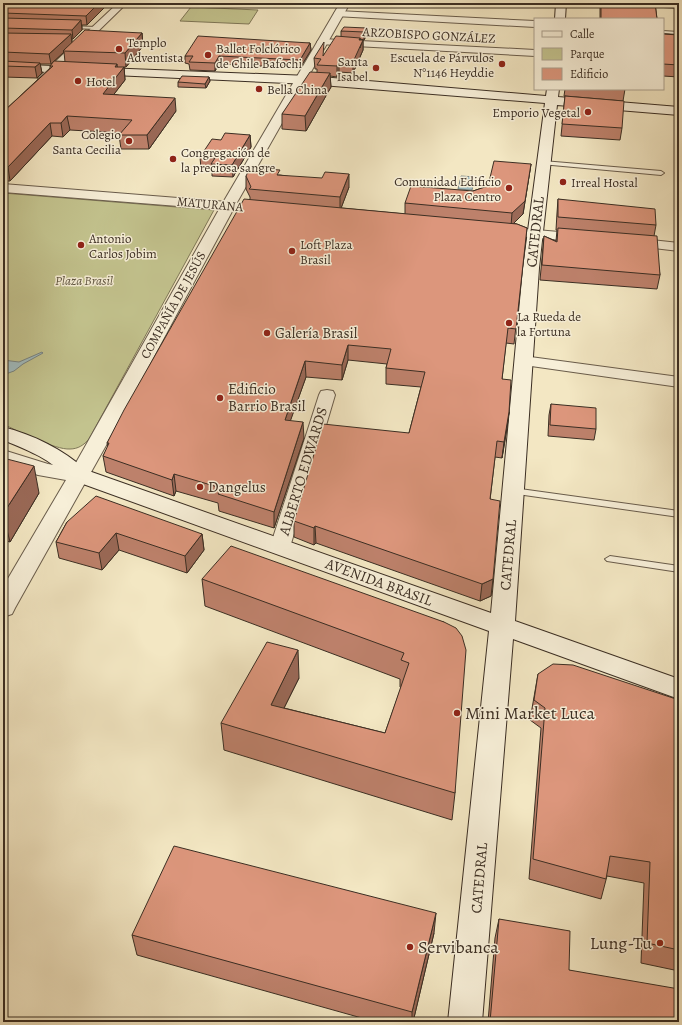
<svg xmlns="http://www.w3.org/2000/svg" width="682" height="1025" font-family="Alegreya,serif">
	<rect width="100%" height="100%" fill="#f3e7c3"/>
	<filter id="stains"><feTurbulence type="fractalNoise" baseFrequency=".005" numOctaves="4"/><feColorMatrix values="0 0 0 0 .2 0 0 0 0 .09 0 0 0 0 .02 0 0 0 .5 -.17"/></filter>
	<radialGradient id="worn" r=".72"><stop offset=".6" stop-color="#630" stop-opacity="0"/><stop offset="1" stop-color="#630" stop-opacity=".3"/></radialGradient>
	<path fill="#c3c38e" stroke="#7f7858" d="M191,7l67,3 -9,14 -69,-3z
		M3,193l211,17 -125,229c-5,6 -11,10 -19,10 -15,1 -52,-18 -67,-25z"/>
	<path fill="#a1bcbf" stroke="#788381" d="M461,176l14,1 -3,13 -14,-1z
		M42,352l1,1 -20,11 -9,7 -11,4v-15l16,2z"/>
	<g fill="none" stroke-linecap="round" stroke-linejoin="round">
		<defs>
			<path id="service" d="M68,26l29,1 2,1 -2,1 -27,-1z
				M663,31l16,1v2l-16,-1z
				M543,161l118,10 3,2 -3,2 -120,-11v-2z
				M513,488l166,23v6l-169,-24 -1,-2 1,-2z
				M610,556l69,10v6l-72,-11 -2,-2z"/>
			<path id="minor" d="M118,3h9l-80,78h-8l-1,-2 1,-2z
				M338,11l197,10v6l-200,-11 -1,-2 1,-2z
				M322,39l213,11v6l-216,-12 -2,-2 2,-2z
				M3,184l262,21 5,1 1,3 -1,3 -5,1 -262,-21z
				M501,227l81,7 5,1 2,3 -2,3 -5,1 -86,-8 -2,-3 2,-3z
				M633,238l46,5v8l-51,-6 -2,-3 2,-3z
				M523,356l156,21v10l-162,-23 -2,-3 2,-3z
				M327,390l6,1 2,4 -45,152 -3,5 -7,2 -7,-2 -3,-5 49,-152 2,-4z"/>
			<path id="tertiary" d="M340,3h10l-115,203 -126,234 -94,168 -3,6 -9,3v-30l63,-107 -28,-5 -35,-12v-13l45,14 25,4 148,-262z
				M643,3h36v5l-31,-2z"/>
			<path id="secondary" d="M556,3h10l-1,16h-10z
				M3,64l306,12 237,20 1,-7h12l-1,8 121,10v8l-122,-10 -18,163 -24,353 164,58v20l-166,-60 -31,383h-34l41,-391 -417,-151c-25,-22 -39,-28 -69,-40v-13c31,8 59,22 83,43l405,143 32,-345 22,-165 -236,-19 -306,-14z"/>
		</defs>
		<use href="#service" stroke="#695c4b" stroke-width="2"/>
		<use href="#minor" stroke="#695c4b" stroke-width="2"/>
		<use href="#tertiary" stroke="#695c4b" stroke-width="2"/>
		<use href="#secondary" stroke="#3b2e23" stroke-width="2"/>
		<use href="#service" fill="#f7efd8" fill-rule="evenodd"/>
		<use href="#minor" fill="#f7efd8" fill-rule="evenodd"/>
		<use href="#tertiary" fill="#f7efd8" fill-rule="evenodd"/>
		<use href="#secondary" fill="#f7efd8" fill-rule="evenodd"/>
	</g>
	<path fill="#bd816b" stroke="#3b2e23" d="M3,3h113l-3,3 -6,-1 -20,20h-5v5l-9,9h-1v4l70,-10 1,13 -17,21h-2l1,13 -11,14 62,17 -27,38h-28l-2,-14 2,-2 -51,-3 -7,7 -11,-1 -42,45h-7v-69l47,-44v-2l15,-4 -1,-10 -13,12h-11l2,9 -5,5 -34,-1z
		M126,3h42l-4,4 -38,-1z
		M600,3h55l2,16h-57z
		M366,28v8l-2,4 -4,-1v1h3v10l-10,23 -14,-1 -2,5 -7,-1 1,11 -25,44 -24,-2v-15l35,-42v-3h-2l-1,-11 10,-3 17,-18v-6z
		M663,34l16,1v42l-16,-1z
		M310,43l1,7 -11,18 -81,-4 -4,7 -25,-1 -1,-6 -4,-1v-7z
		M209,77l1,4 -4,7 -28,-1v-5z
		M565,89h60l-2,12 -59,-5z
		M565,96l57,32 -2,12 -59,-4z
		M250,135l1,12 -18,30 -21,-1v-6l-11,-1 -1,-12 21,-17z
		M531,164l-8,50 -9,9 13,5 -13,116 -8,-1 -4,36 7,33 -2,16 -5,30 -7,-1 -5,43 3,79 -2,17 -11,5 -164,-58 -2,2 -20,-8v-16l115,-88 12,-46 -35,-3v-16l1,-4 -39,-4 -6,20 -36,-3 -16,44 14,17 -30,90 -55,-17 -1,-8 -42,-12 -2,5 -68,-24 -3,-16 5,-9 -1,-4 143,-243v-3l-4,-8v-13l34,-1 69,12 -8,21 64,6v-11l68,-12 15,-5z
		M558,199l98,26 -2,11 6,39 -3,14 -117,-9 4,-44 12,5 1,-11h-1l1,-17z
		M551,404l45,25 -2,11 -46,-4 1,-21z
		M3,458l36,35 -29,49 -7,-2z
		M67,522l135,12 2,16 -17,23 -68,-23 -17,20 -43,-12 -3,-16z
		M202,579l242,43 11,171 -3,27 -228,-70 -3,-27 78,-45 -15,30 101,25 16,-45 -1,-1v-8l-195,-73z
		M538,674l141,26v271l-38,-8 3,-80 -37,-7 -6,23 -72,-20 12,-151 -11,-8z
		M499,919l70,51 110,52h-191l7,-84z
		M434,933l-21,89h-37l-239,-67 -5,-20z"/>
	<path fill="#9a6957" stroke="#3b2e23" d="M99,3h8v2l-20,20 -1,-9z
		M164,3h4l-4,4z
		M81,20l1,10 -9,9 -1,-9z
		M366,28v8l-2,4v-8z
		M142,33l1,13 -17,21 -1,-14z
		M71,34l1,10 -9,7 1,1 -13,12 -2,-10z
		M360,38v10l3,-8v10l-10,23v-11z
		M310,43l1,7 -11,18v-8z
		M219,56v8l-4,7v-8z
		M339,61v11l-2,5v-11z
		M40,63l2,10 -5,5 -2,-11z
		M117,64l1,10 6,-7 1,13 -21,27 -1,-13 12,-27z
		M330,73l1,14 -25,44 -1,-15z
		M209,77l1,4 -4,7 -1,-4z
		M175,98l1,13 -27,38 -2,-14z
		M67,116l3,14 -7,7 -2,-14z
		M50,123l2,13 -42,45 -2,-14z
		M250,135l1,12 -18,30 -1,-12z
		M531,164l-8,50 -12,12 1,-13z
		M349,174v13l-9,24v-14z
		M348,345v15l-6,20v-15z
		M305,361l1,16 -21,59v-16z
		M509,412l-2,16 -5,30 2,-16z
		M303,422l1,16 -30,90v-16z
		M34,466l5,27 -29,49 -7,-28z
		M174,474l2,17 -2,5 -2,-16z
		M315,526l1,17 -2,2v-17z
		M116,533l3,17 -17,20 -3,-17z
		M202,534l2,16 -17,23 -2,-17z
		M493,579l-2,17 -11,5 2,-17z
		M298,650l1,28 -27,54 -1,-27z
		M436,913l-2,20 -21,89h-1v-10z"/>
	<path fill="#dc967c" stroke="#3b2e23" d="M3,3h96l-13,13 -83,-3z
		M601,3h54l2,16h-56z
		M3,18l78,2 -9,10 -69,-2z
		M344,27l22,1 -2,4 -23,-1z
		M85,30l57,3 -17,20 -62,-2z
		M3,33l68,1 -22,20 -46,-2z
		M663,34l16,1v30l-16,-1z
		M198,36l112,7 -10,17 -81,-4 -4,7 -26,-1 4,-6h-8z
		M336,36l24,2 -1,2h4l-10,22 -14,-1 -2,5 -20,-1 4,-6 -7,-1 10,-16 -1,14z
		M3,61l37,2 -5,4 -32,-1z
		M54,61l63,3 -2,3h9l-21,27 72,4 -28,37h-28l13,-15 -65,-4 -6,7h-11l-42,44h-5v-55l50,-46h-3z
		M310,72l20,1 -25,43 -23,-2z
		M182,76l27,1 -4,7 -27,-2z
		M565,96l59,5 -2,27 -60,-4z
		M225,133l25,2 -18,30 -21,-1 4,-6 -15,-1 12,-18 9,1z
		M494,161l37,3 -6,37 -13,12 -107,-10 6,-17 62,5 15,-5z
		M250,168l30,2 -3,5 45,3 3,-6 24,2 -9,23 -91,-8 2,-2 -5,-11z
		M244,199l273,25 10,4 -11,101 -8,-1 -6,51 9,1 -2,32 -5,30 -7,-1 -7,58 10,2 -7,78 -11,5 -167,-58 -1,2 -20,-7 29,-97 86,9 16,-61 -39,-4 5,-19 -43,-4 -6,20 -37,-4 -20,59 18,2 -29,90 -56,-18 3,-6 -47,-14 -2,6 -69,-24 6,-13h-2l17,-33z
		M558,199l97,10 1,16 -98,-8z
		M558,228l99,8 3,39 -118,-10 2,-29 13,6z
		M551,404l45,4v21l-46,-4z
		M3,458l31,8 -31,48z
		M96,496l106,38 -17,22 -69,-23 -17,20 -43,-11 11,-20z
		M231,546l213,76 12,6 6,8 4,14 -11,143 -234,-70 46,-81 31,8 -27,55 114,28 24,-70 -8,-3 3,-7 -202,-74z
		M553,664l20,1 106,35v250l-32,-7 3,-81 -40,-6 -4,23 -73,-20 12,-151 -11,-8 4,-26z
		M174,846l262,67 -24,99 -280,-77z
		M499,919l71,12 -1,39 110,19v33h-189z"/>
	<g fill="#8f2418" stroke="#f7efd8" stroke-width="1.5">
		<circle cx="119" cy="49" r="4"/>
		<circle cx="208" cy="55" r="4"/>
		<circle cx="502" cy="64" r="4"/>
		<circle cx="376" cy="68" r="4"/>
		<circle cx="78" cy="81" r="4"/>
		<circle cx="259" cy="89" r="4"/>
		<circle cx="588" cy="112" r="4"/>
		<circle cx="129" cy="141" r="4"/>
		<circle cx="173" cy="159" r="4"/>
		<circle cx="563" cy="182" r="4"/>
		<circle cx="509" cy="188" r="4"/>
		<circle cx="81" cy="245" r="4"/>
		<circle cx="292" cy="251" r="4"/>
		<circle cx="509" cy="323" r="4"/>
		<circle cx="267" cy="333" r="4"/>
		<circle cx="220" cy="398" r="4"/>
		<circle cx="200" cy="487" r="4"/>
		<circle cx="457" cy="713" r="4"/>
		<circle cx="660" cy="943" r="4"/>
		<circle cx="410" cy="947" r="4"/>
	</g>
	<g text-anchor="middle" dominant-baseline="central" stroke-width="3" stroke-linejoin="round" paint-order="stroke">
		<g font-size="13" fill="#3b2e23" stroke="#f7efd8">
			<text transform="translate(429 35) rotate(3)">ARZOBISPO GONZÁLEZ</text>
			<text transform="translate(210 204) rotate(5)">MATURANA</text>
			<text transform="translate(173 305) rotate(-61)">COMPAÑÍA DE JESÚS</text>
		</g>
		<g font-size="13" fill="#3b2e23" stroke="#f7efd8" text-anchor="start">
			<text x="127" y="42">Templo<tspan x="127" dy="15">Adventista</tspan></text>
			<text x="216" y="48">Ballet Folclórico<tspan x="216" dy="15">de Chile Bafochi</tspan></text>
			<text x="494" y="57" text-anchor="end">Escuela de Párvulos<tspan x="494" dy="15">N°1146 Heyddie</tspan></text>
			<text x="368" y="61" text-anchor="end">Santa<tspan x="368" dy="15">Isabel</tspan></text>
			<text x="86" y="81">Hotel</text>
			<text x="267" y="89">Bella China</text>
			<text x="580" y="112" text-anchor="end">Emporio Vegetal</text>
			<text x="121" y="134" text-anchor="end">Colegio<tspan x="121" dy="15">Santa Cecilia</tspan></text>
			<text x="181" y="152">Congregación de<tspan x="181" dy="15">la preciosa sangre</tspan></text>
			<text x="501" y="181" text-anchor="end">Comunidad Edificio<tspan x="501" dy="15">Plaza Centro</tspan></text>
			<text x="571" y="182">Irreal Hostal</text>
			<text x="89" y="238">Antonio<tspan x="89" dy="15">Carlos Jobim</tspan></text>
			<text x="300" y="244">Loft Plaza<tspan x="300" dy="15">Brasil</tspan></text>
			<text x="517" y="316">La Rueda de<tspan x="517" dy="15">la Fortuna</tspan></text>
		</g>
		<g font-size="13" font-style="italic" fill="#5d533e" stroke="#f7efd8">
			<text x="84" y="280">Plaza Brasil</text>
		</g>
		<g font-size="15" fill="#3b2e23" stroke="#f7efd8">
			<text transform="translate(535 232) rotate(-84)">CATEDRAL</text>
			<text transform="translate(303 471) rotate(-73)">ALBERTO EDWARDS</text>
			<text transform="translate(508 555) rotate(-85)">CATEDRAL</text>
			<text transform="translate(379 582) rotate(20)">AVENIDA BRASIL</text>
			<text transform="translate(479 878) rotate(-85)">CATEDRAL</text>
		</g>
		<g font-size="15" fill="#3b2e23" stroke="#f7efd8" text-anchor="start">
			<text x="275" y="333">Galería Brasil</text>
			<text x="228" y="389">Edificio<tspan x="228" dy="17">Barrio Brasil</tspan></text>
			<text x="208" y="487">Dangelus</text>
		</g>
		<g font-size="18" fill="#3b2e23" stroke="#f7efd8" text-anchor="start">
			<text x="465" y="713">Mini Market Luca</text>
			<text x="652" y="943" text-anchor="end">Lung-Tu</text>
			<text x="418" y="947">Servibanca</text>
		</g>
	</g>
	<rect width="682" height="1025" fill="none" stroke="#f3e7c3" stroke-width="16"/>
	<rect x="4" y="4" width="674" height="1017" fill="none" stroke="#3b2e23" stroke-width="2"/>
	<rect x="8" y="8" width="666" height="1009" fill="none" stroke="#3b2e23"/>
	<rect x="534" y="18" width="130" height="72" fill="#f7efd8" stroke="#aca290"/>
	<rect x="542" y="31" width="20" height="6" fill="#f7efd8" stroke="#aca290"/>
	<text x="570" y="38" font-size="12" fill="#3b2e23">Calle</text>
	<rect x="542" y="48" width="20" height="12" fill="#c3c38e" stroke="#aca290"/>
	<text x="570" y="58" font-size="12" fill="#3b2e23">Parque</text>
	<rect x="542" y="68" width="20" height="12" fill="#dc967c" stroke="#aca290"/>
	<text x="570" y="78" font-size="12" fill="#3b2e23">Edificio</text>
	<rect width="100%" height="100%" filter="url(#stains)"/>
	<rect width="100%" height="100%" fill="url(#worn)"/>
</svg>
